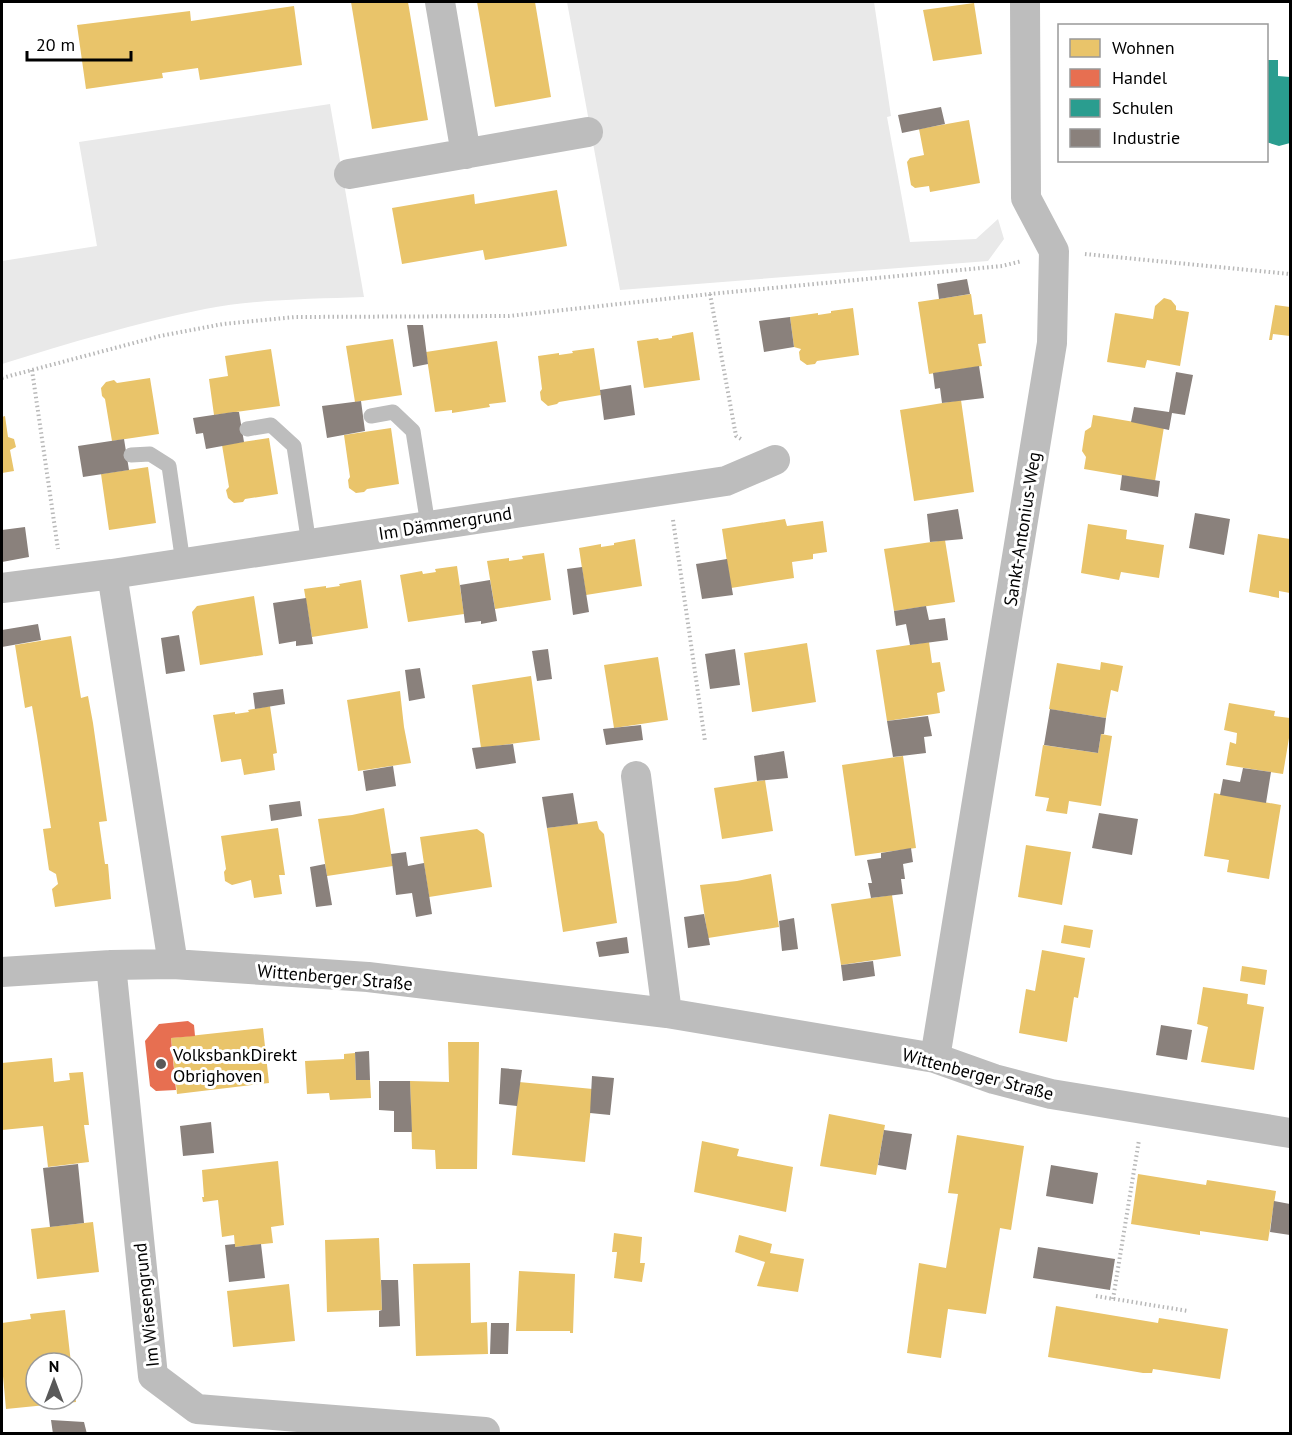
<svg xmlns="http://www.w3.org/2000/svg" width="1292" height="1435" font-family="'PT Sans',sans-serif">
	<rect width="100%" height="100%" fill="#fff"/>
	<path fill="#e9e9e9" d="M567,2h307l17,114 -4,1 23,125 66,-3 22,-20 6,20 -16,22 -368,29z
		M330,104l34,193c-52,2 -107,2 -159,12 -69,14 -136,34 -203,55v-103l95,-15 -18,-104z"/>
	<path fill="#e9c46a" d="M351,2h57l20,118 -56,9z
		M477,2h58l16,95 -56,10z
		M974,3l8,51 -49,7 -10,-51z
		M294,6l8,59 -102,15 -2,-12 -36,5 1,5 -77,11 -9,-64 113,-14 1,10z
		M969,120l11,63 -50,9 -1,-6 -14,2 -4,-3 -4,-23 3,-4 14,-3 -5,-26z
		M557,190l10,56 -82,14 -2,-10 -81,14 -10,-56 82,-14 1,10z
		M971,294l3,21 8,-1 4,29 -8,1 4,22 -53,8 -11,-72z
		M1164,298l7,2 5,6v4l13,2 -9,54 -33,-6 -2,8 -38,-6 8,-49 38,6 2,-13z
		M1275,305l15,2v29l-17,-2 -1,6h-3z
		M853,308l6,47 -42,6 -2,3 -8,1 -7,-5 -1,-8 2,-3 -7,-2 -4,-30 28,-4v2l13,-2v-2z
		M693,332l7,48 -56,8 -7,-47 21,-3 1,2 13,-2v-2z
		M393,339l9,56 -47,7 -9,-56z
		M497,341l9,61 -17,2 1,3 -38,6v-3l-17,2 -9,-60z
		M594,348l7,47 -42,7 -2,2 -9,2 -7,-6 -1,-8 2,-3 -4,-33 21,-3v2l14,-2 -1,-2z
		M271,349l9,57 -66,9 -5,-36 19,-3 -3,-20z
		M150,378l9,56 -47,7 -7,-42 -3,-3 -1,-8 5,-6 8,-2 3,3z
		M961,400l13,92 -60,9 -14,-91z
		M1093,415l71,12 -9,54 -71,-12 2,-12 -4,-6 3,-20 6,-4z
		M5,416l3,21 6,2 2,8 -6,3 4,21 -12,2v-56z
		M391,428l8,56 -32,5 -3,3 -8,1 -7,-5 -1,-8 2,-3 -6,-42z
		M269,438l9,56 -33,5 -2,3 -9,1 -6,-5 -2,-8 3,-3 -7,-42z
		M148,467l8,56 -47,7 -8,-56z
		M785,519l2,7 36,-5 4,31 -14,2v5l-21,3 2,16 -63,10 -9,-59z
		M1088,524l39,6 -1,9 38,6 -5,33 -38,-6 -2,8 -38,-7z
		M1258,534l32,5v54l-11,-2v7l-30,-6z
		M635,539l7,47 -56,9 -7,-47 22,-4v3l13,-2v-2z
		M945,540l10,62 -61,9 -10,-62z
		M544,553l7,47 -56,9 -8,-48 22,-3v3l14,-2 -1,-3z
		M457,566l7,48 -56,8 -8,-47 22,-4 1,3 13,-2 -1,-3z
		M361,580l7,48 -56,9 -8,-48 22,-3v2l14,-2 -1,-2z
		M254,596l9,59 -63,10 -8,-53 5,-6z
		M71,636l10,62 7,-2 5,27 14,98 -8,1 6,42h3l3,35 -56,8 -3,-18 6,-5 -2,-10 -7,-4 -6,-41 8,-1 -14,-92 -5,-30 -7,2 -10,-63z
		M929,642l3,21 8,-1 5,29 -8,2 3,20 -53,8 -11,-71z
		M807,643l9,59 -64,10 -8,-59z
		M658,657l10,63 -54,8 -10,-63z
		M1101,662l22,4 -5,26 -7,-2 -5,28 -57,-9 8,-46 43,7z
		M531,676l9,64 -59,8 -9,-63z
		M400,691l4,36 7,36 -53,8 -11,-71z
		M1229,703l46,8 -1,5 16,2v20h-1l-6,36 -57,-9 4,-23 6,2 1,-11 -13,-3z
		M270,706l7,47 -4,1 2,16 -31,5 -3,-16 -20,3 -8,-47 22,-3v2l14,-2 -1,-2z
		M1101,734l11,2 -11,70 -32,-5 -2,13 -21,-3 3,-13 -14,-2 8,-51 55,8z
		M903,756l13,92 -61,8 -13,-91z
		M765,780l8,51 -51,8 -8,-51z
		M1214,793l67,12 -12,74 -42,-7 2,-12 -25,-4z
		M384,808l9,58 -66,10 -9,-57 34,-4z
		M597,821l2,8 5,5 13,89 -54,9 -16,-104z
		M278,828l7,47h-6l3,19 -28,4 -3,-18 -19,5 -7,-4 -1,-9 2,-3 -5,-33z
		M477,829l7,5 8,53 -63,10 -9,-60z
		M1026,845l45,7 -9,53 -44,-8z
		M771,874l8,53 -71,11 -8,-53 37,-4z
		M892,895l9,61 -60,9 -10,-61z
		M1064,925l29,5 -3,18 -29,-5z
		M1042,950l43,8 -7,40 -4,-1 -7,45 -48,-9 7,-44 9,2z
		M1242,966l25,4 -2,15 -25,-4z
		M1203,987l45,7 -1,10 17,3 -10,63 -53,-8 7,-35 -11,-3z
		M263,1028l6,55 -92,11 -6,-56z
		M448,1042h31l-2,127h-41l-1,-19 -23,-1 -2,-68 39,1z
		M355,1053l1,27h14l1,18 -41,2 -1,-7 -22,1 -2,-33 39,-2v-5z
		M52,1058l2,24 16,-2 -1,-7 14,-1 6,53h-5l5,37 -41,5 -5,-41 -41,4v-67z
		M519,1082l74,7 -8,73 -73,-7z
		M829,1114l56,11 -9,50 -56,-9z
		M957,1135l67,11 -13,84 -11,-2 -14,86 -38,-5 -7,49 -34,-5 12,-90 27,5 12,-74 -10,-1z
		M702,1141l37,8 -2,7 56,11 -7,45 -92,-20z
		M278,1161l6,64 -13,2 2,16 -38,4 -1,-12 -12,2 -4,-37 -15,2 -1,-5h2l-2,-27z
		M1138,1174l68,11 1,-5 69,11 -8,50 -68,-10v4l-69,-11z
		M93,1222l6,50 -62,7 -6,-50z
		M614,1233l28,4 -2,26h5l-3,19 -28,-4 3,-26h-5z
		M739,1235l33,9 -2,9 34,6 -6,33 -41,-6 8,-24 -30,-10z
		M379,1238l3,72 -55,2 -2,-72z
		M470,1263l1,60 16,-1 1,32 -72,2 -3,-92z
		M519,1271l56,3 -2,59h-3v-2h-54z
		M289,1284l6,57 -62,6 -6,-56z
		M1056,1306l102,17 1,-5 69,11 -8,50 -67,-10 -1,4h-9l-95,-16z
		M65,1310l6,53h-35v36h36l2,-15 2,18 -70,7 -4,-44v-42l29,-4 -1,-5z"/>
	<path fill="#e76f51" d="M188,1021l6,4 1,11 -24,2 5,52 -20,1 -6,-5 -5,-45 14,-17z"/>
	<path fill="#2a9d8f" d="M1266,60h12v16l12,1v66l-11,3 -13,-4z"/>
	<path fill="#8a817c" d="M941,107l4,17 -43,9 -4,-18z
		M967,279l3,15 -31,5 -2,-15z
		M790,317l4,30 -30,5 -5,-31z
		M407,325h16l5,39 -15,3z
		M979,366l5,32 -42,5 -2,-15 -5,1 -2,-16z
		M1176,372l17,3 -8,40 -13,-2 -3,17 -38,-8 3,-15 35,5z
		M631,385l4,30 -31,5 -4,-30z
		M361,401l4,30 -38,7 -5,-32z
		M233,412h6l5,30 -38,7 -3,-16 -7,1 -3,-16z
		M124,439l5,31 -46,7 -5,-31z
		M1122,475l38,6 -2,16 -38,-7z
		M958,509l5,30 -33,3 -3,-28z
		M1195,513l35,6 -6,36 -35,-7z
		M25,527l4,30 -27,5v-32z
		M727,559l6,36 -31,4 -6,-35z
		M582,567l7,45 -16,3 -6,-46z
		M490,580l7,41 -16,3v-3l-16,2 -5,-38z
		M306,598l7,46 -17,2v-5l-17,3 -6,-41z
		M926,606l3,14 16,-2 3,22 -38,5 -4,-21 -10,2 -2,-15z
		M38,624l3,16 -39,7v-17z
		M179,635l6,36 -19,3 -5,-36z
		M548,649l4,30 -15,2 -5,-30z
		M735,649l5,36 -30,4 -5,-35z
		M420,668l5,30 -16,3 -4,-31z
		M283,689l2,15 -30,5 -2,-16z
		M1050,709l56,9 -2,16h-3l-3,19 -54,-8z
		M928,716l4,20 -8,1 2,16 -33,4 -6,-36z
		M641,725l2,15 -37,5 -3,-16z
		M513,744l3,19 -40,6 -4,-21z
		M784,751l4,27 -31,3 -3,-25z
		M393,766l3,20 -30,5 -3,-20z
		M1243,768l28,4 -5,31 -46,-8 3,-16 17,3z
		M573,793l5,31 -31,4 -5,-31z
		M300,801l2,15 -31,5 -2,-16z
		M1099,813l39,6 -6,36 -40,-7z
		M911,848l2,14 -10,2 2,15h-4l2,15 -32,4 -3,-15h4l-5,-23 14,-2v-5z
		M406,852l2,14 16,-3 8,51 -16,3 -4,-24 -16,2 -5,-41z
		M325,864l7,41 -16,2 -6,-40z
		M704,914l6,31 -22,3 -4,-31z
		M794,918l4,31 -16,2 -3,-30z
		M627,937l2,16 -30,4 -3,-15z
		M873,961l2,15 -32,5 -2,-16z
		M1161,1025l31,5 -5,30 -31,-5z
		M369,1051l1,29h-14l-1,-28z
		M501,1068l21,2 -5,36 -18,-2z
		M592,1076l22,2 -4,37 -20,-2z
		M379,1081h31l2,51h-18v-21l-15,-1z
		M211,1122l3,31 -31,3 -3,-30z
		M884,1130l28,4 -6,36 -28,-5z
		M78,1164l6,59 -34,4 -7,-59z
		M1051,1165l47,8 -5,31 -47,-8z
		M1274,1201l16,3v31l-20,-3z
		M235,1244v3l26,-3 4,34 -36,4 -4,-37z
		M1038,1247l77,12 -5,31 -77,-12z
		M381,1280h17l2,46 -21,1v-16l3,-1z
		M491,1323h18l-1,31h-18z
		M51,1420l33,2 3,12h-34z"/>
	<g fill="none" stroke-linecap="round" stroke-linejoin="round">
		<path stroke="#b8b8b8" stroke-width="4" stroke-dasharray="1.5 3" stroke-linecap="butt" d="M1085,254l205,20
			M710,294l26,142 5,3
			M32,370l26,179
			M2,378l158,-42 63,-12 72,-7 214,-1 201,-22 292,-28 20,-5
			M673,520l32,221
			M1096,1296l92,15
			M1113,1299l26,-159"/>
		<path stroke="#bdbdbd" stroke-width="15" d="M371,416l22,-4 20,19 15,94
			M247,429l24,-4 23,21 15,98
			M131,455l19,-1 19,12 14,97"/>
		<path stroke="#bdbdbd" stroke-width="30" d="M440,2l26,152
			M349,174l239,-42
			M112,574l61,390
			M2,588l110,-14 614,-93 49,-21
			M636,776l31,237
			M111,965l42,411 44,33 288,23
			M2,972l109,-7 62,-1 195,13 299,36 268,45 59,21 57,15 239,39
			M935,1058l117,-715 2,-92 -28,-53 -1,-196"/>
	</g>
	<circle fill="#595959" stroke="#fff" stroke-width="2" cx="161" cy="1064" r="6"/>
	<g text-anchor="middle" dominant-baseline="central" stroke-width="6" stroke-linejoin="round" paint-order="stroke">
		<g font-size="18" fill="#000" stroke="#fff">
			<text transform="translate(445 523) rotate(-9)">Im Dämmergrund</text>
			<text transform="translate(1022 529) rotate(-81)">Sankt-Antonius-Weg</text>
			<text transform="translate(335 977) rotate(5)">Wittenberger Straße</text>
			<text transform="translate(978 1074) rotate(15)">Wittenberger Straße</text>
			<text transform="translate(146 1305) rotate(-96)">Im Wiesengrund</text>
		</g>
		<g font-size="18" fill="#000" stroke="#fff" text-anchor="start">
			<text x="173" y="1054">VolksbankDirekt<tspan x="173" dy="21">Obrighoven</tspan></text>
		</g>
	</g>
	<rect width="1292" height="1435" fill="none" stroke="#000000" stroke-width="6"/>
	<rect x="1058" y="24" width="210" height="138" fill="#ffffff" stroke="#999999" stroke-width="1.5"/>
	<rect x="1070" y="39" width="30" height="18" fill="#e9c46a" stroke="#999999" stroke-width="1.5"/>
	<text x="1112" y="54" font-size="18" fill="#000000">Wohnen</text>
	<rect x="1070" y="69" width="30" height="18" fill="#e76f51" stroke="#999999" stroke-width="1.5"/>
	<text x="1112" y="84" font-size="18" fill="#000000">Handel</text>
	<rect x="1070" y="99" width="30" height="18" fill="#2a9d8f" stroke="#999999" stroke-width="1.5"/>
	<text x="1112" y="114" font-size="18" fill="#000000">Schulen</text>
	<rect x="1070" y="129" width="30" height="18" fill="#8a817c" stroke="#999999" stroke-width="1.5"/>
	<text x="1112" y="144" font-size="18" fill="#000000">Industrie</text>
	<g transform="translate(54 1381)"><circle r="28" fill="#ffffff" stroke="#999999" stroke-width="1.5"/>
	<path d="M0-4.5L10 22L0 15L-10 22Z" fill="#595959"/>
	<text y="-9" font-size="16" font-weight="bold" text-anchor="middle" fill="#000000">N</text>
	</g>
	<path d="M27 51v9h104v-9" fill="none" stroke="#000000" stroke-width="3"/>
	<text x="36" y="51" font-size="18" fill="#000000" stroke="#ffffff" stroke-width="4.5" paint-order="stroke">20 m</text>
</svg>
